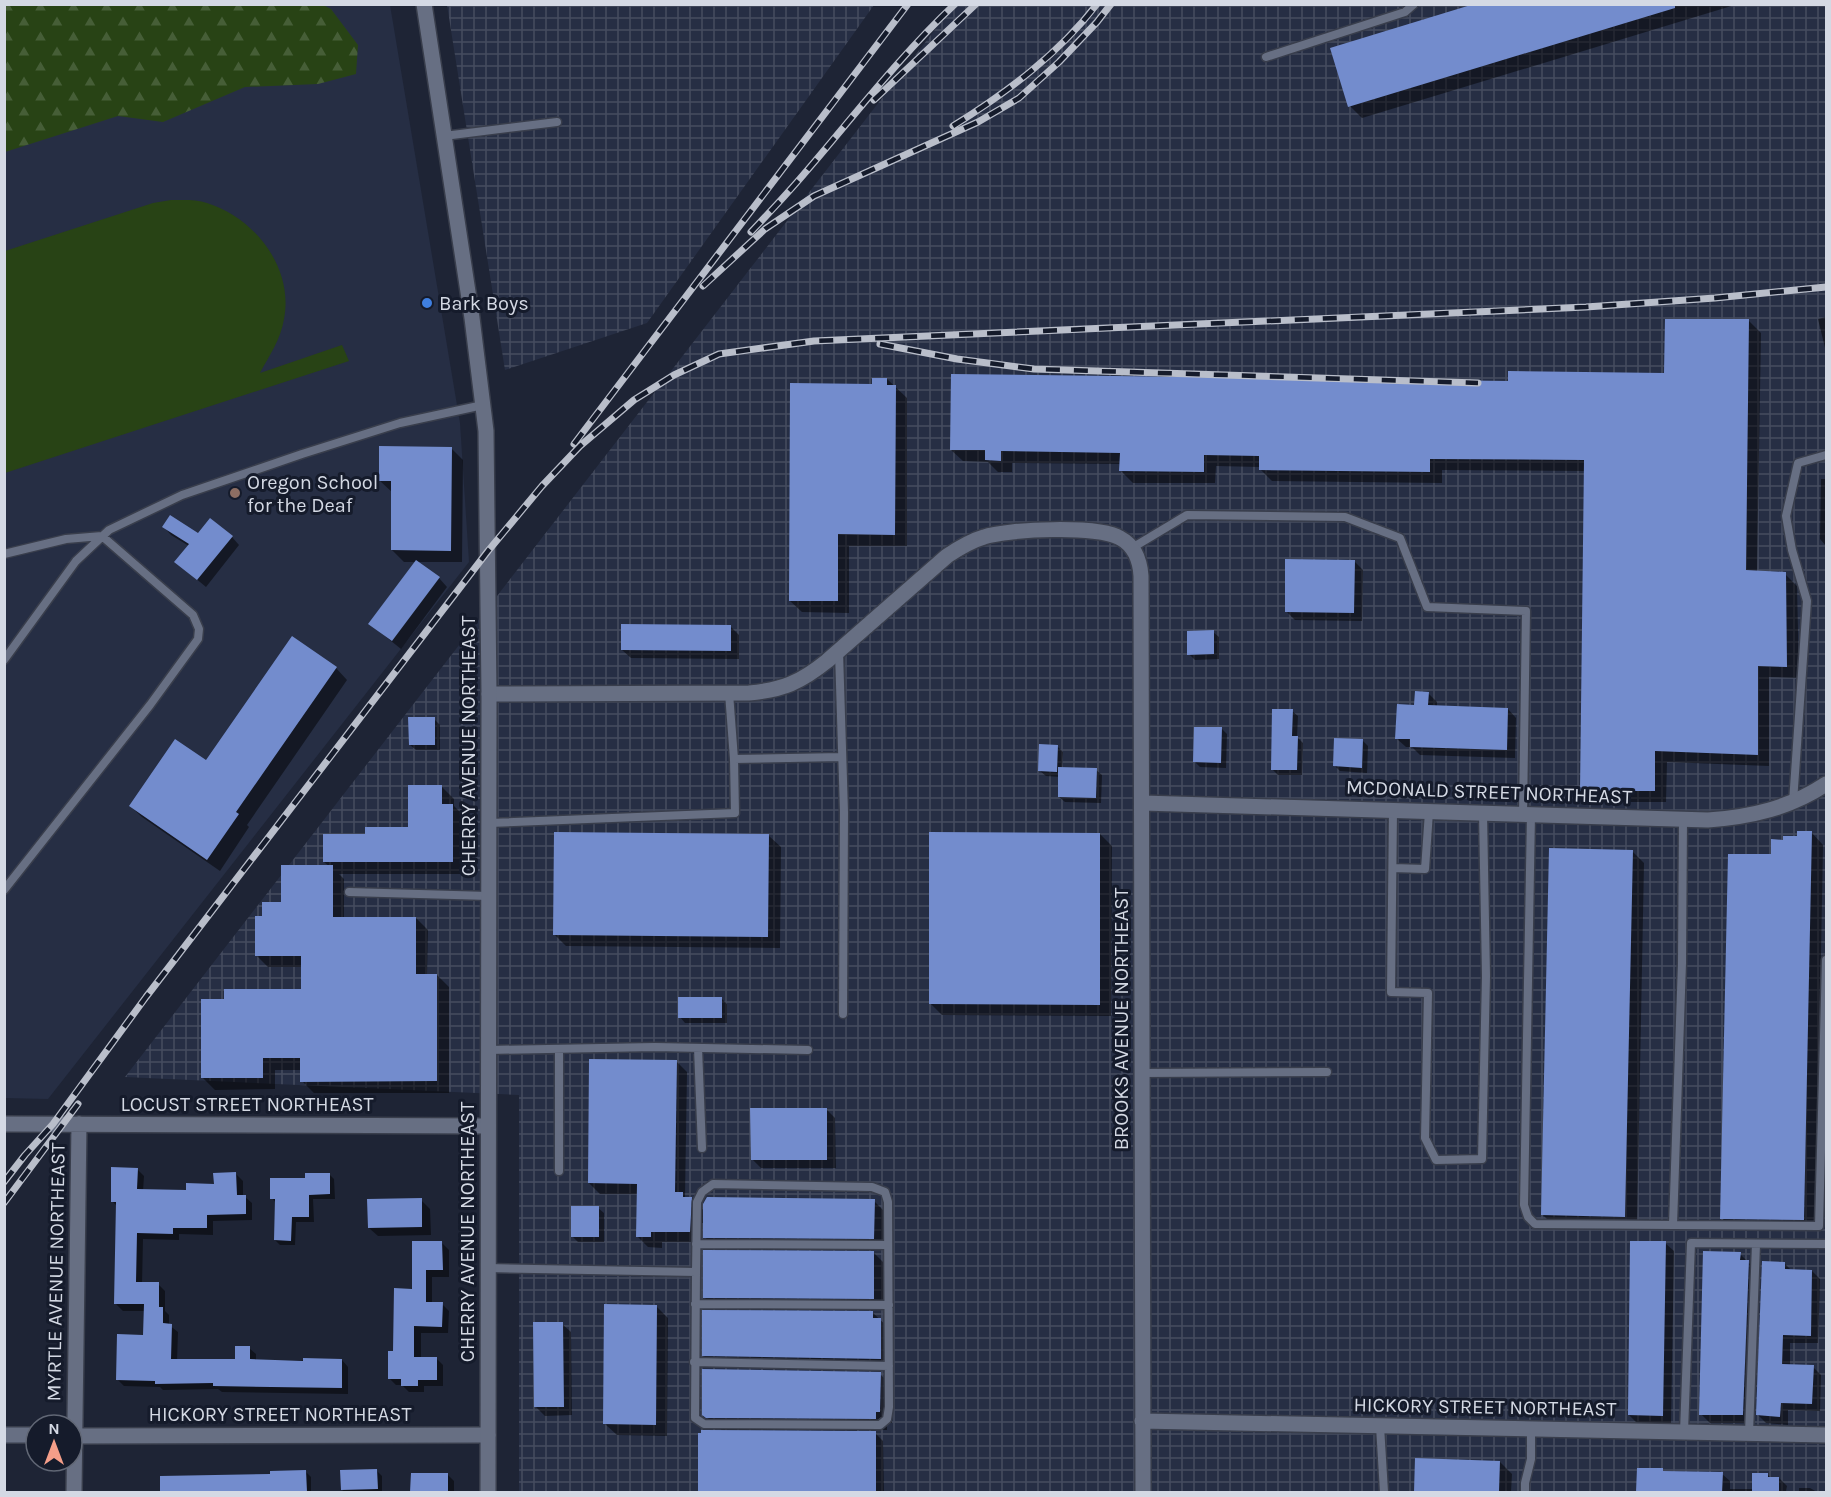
<svg xmlns="http://www.w3.org/2000/svg" width="1831" height="1497" font-family="Karla,sans-serif">
	<defs>
		<pattern id="industrial-grid" width="8" height="8" patternUnits="userSpaceOnUse" patternTransform="scale(1.5)"><rect width="8" height="8" fill="#262e44"/><path d="M0 4h8M4 0v8" fill="none" stroke="#454c5f"/></pattern>
		<pattern id="forest-firs" width="22" height="20" patternUnits="userSpaceOnUse" patternTransform="scale(1.5)"><rect width="22" height="20" fill="#284315"/><path d="M5 1l3.5 6h-7zM16 11l3.5 6h-7z" fill="#465e37"/></pattern>
	</defs>
	<rect width="100%" height="100%" fill="#1e2435"/>
	<path fill="#262e44" d="M5,5h385l70,418 9,139 -421,537 -43,-1z"/>
	<path fill="url(#industrial-grid)" d="M447,5h427l-227,318 -142,47z
		M954,5h872v1487h-1307v-397l-394,-18z"/>
	<path fill="#284315" d="M171,200c12,0 25,-1 36,3 48,15 87,65 77,116 -3,20 -15,37 -24,54l82,-28 7,16 -344,112v-222l148,-48z"/>
	<path fill="url(#forest-firs)" d="M5,4l318,1 8,4 27,36 -2,29 -38,10 -73,3 -82,35 -45,-6 -113,36z"/>
	<path fill="#0007" d="M1479,4h259l-376,114 -12,-12z
		M1826,317v35l-8,-33z
		M1749,321l12,12 -4,239 28,2 12,12 2,92 -30,-1v89l-102,-4 -1,40h-73l-12,-12 4,-319 -143,-1v13l-170,-2 -12,-12v-2l-44,-1 -1,17h-82l-12,-12v-7l-109,-1v9h-14l-10,-10 -25,-1 -12,-11 559,-67 156,-8z
		M887,379l20,19v148h-58v67l-47,-1 -12,-11 84,-215z
		M451,448l12,12 -1,102h-58l-12,-12 1,-57 -13,-12z
		M1821,479h5v67l-6,-7z
		M164,527l34,8 34,2 7,8 -33,42 -30,-25 13,-16 -18,-11z
		M1354,561l9,9 -1,51 -67,-1 -9,-9z
		M439,578l8,9 -46,62 -31,-25z
		M730,626l9,9v24l-108,-1 -9,-8z
		M1213,632l6,5v22l-24,1 -6,-6z
		M336,668l11,12 -100,145 2,2 -29,44 -78,-54 -12,-11 76,-44z
		M1428,693l9,9v5l71,2 8,9 -1,40 -95,-3 -8,-8h-6l-9,-8 19,-33z
		M1292,711l6,5 -1,21 6,6 -1,32h-24l-6,-6z
		M434,719l6,6v25h-24l-6,-5z
		M1222,729l5,5 -1,34 -26,-1 -5,-5z
		M1362,740l6,6 -1,27 -27,-2 -5,-5z
		M1057,746l6,6 -1,17 34,1 6,5 -1,28 -36,-1 -6,-5 1,-20 -14,-1 -6,-5z
		M442,787l12,12v7l11,11v57h-126l5,5v39h72l12,12 -1,45h10l12,12v106h-135l-12,-12v-11h-27v19l-60,1 -12,-12 22,-77 77,-10v-24h-34l-12,-12 7,-38 67,-50 -6,-5 42,-27 44,-6z
		M1812,833l11,12 -7,386 -82,-1 -12,-12 50,-362 12,-15z
		M1100,834l12,12 -1,170 -169,-1 -12,-12z
		M769,836l12,11 -1,101 -214,-2 -12,-12z
		M1632,851l12,12 -7,365 -82,-1 -12,-12z
		M721,998l6,6v19h-42l-5,-6z
		M676,1061l11,11 -2,125 2,1h5l13,14 169,-11 12,12v37l-170,-1 -11,-12v-14h-3l-1,19h-39v6l-14,-1 -11,-11 1,-42h-38l-11,-11z
		M827,1110l8,8 1,50h-75l-9,-9z
		M137,1169l7,7 -1,15h45l27,-5 21,-12 7,7v16h2l7,6v17l-39,1v14l-34,-1v6l-36,-1 -1,45h16l7,7v20l4,4v10l9,7 -1,29h59l13,-13 7,6v7l86,-1 6,7v27l-126,-2 -4,-3 -55,1 -3,-3 -36,-1 -7,-7 27,-42 1,-26h-22l-7,-7 1,-98 -5,-5z
		M329,1174l5,5 1,20h-22l1,23h-18l-1,23h-15l-5,-5 1,-37 -4,-5 34,-19z
		M421,1200l9,9 1,26 -53,1 -9,-8z
		M598,1208l6,5v29h-26l-5,-5z
		M442,1243l7,7v27h-17v27h10l7,7 -1,22h-27v25h15l7,7v21h-19v6h-15l-7,-7h-6l-7,-7 5,-26 20,-62z
		M1665,1243l9,8 -3,173h-33l-9,-9z
		M874,1253l12,12 -1,45 -169,-1 -12,-12z
		M1740,1254l17,17 -5,152h-42l-9,-9z
		M1784,1263l8,8h20l8,8 -2,64h-28v23l23,1 8,8 -1,36 -32,-1v15l-22,-2 -8,-8z
		M656,1306l12,12 -1,118 -50,-1 -12,-11z
		M873,1313l19,18v40l-177,-4 -12,-12z
		M562,1324l9,8 1,83 -27,1 -9,-9z
		M880,1374l12,12v37h-5v7h-30v3h18l8,8 1,51h-185v-58l24,-3 -20,-17z
		M1416,1460l84,2 12,12 -1,18h-96z
		M1638,1469l24,1 3,3 57,1 8,7v8h23l15,-14 3,3h8l8,8 -1,5h13v-3h11l7,4h-179z
		M376,1470l6,6v16h-37l-3,-2z
		M306,1472l5,5v15h-191v-1l41,1z
		M412,1474l36,1 6,6v11h-42z"/>
	<path fill="#738ccd" d="M1474,4h201v4l-327,99 -18,-59z
		M1665,319h84l-3,251 40,2 1,95 -29,-1v89l-103,-4v40h-75l4,-331 -154,-1v13l-171,-2v-14l-55,-1v17l-85,-1 1,-18 -119,-2v10l-16,-1v-10h-35l1,-76 557,7v-10l156,2z
		M872,378h15v7h9l-1,150 -57,-1v67h-49l1,-218 82,1z
		M379,446l73,1 -1,104 -60,-1v-69h-12z
		M170,515l28,18 12,-15 23,18 -36,44 -23,-18 15,-18 -27,-17z
		M1285,559l70,1 -1,53 -69,-1z
		M416,560l24,17 -48,64 -24,-17z
		M621,624l110,1v26l-110,-1z
		M1214,630v24l-27,1v-24z
		M292,636l45,31 -101,145 3,2 -32,46 -78,-54 46,-67 31,21z
		M1415,691l14,1 -1,13 80,3 -1,42 -97,-3v-8h-15l2,-35 17,1z
		M1272,709h21l-1,27h6l-1,34h-26z
		M408,717h27v28h-26z
		M1194,727h28l-1,36 -28,-1z
		M1334,738l29,1 -1,29 -29,-2z
		M1039,744l19,1 -1,27 -19,-1z
		M1058,767l39,1 -1,30 -38,-1z
		M408,785h34v19h11v58h-130v-28h42v-7h43z
		M1797,831h15l-8,389 -84,-1 8,-365h43v-15l12,1v-4h14z
		M554,832l215,2 -1,103 -215,-2z
		M929,832l171,1v172l-171,-1z
		M1549,848l84,2 -8,367 -84,-2z
		M281,865h52v52h83v57h21v107l-137,1v-24h-37v20h-62v-79h23v-10h77v-33h-46v-40h7v-14h19z
		M678,997h44v21h-44z
		M589,1059l88,1 -2,132h8v5h9l-2,35h-39v5h-15l1,-53 -49,-1z
		M750,1108h77v52h-76z
		M111,1167l27,1 -1,21 49,1v-7l28,1 -1,-11 23,-1 1,23h9v19l-39,1v13h-34v6l-36,-1 -1,49h23v25h4v16l9,1 -1,35h64v-13h15v13l53,2v-3l39,1v29l-129,-2v-3l-58,1v-3l-39,-1 1,-46 26,1 1,-31h-30l2,-102h-5z
		M305,1173h25v21l-21,1v22h-17l-1,24 -17,-1 1,-41h-5v-21h35z
		M707,1197l168,2 -1,40 -171,-1v-34z
		M422,1198v29l-54,1 -1,-29z
		M571,1206h28v31h-28z
		M412,1241h30l1,29h-17v32h17l-1,25 -28,-1v31h23v23h-19v6h-17v-7h-13v-28h5l1,-63 18,1z
		M1630,1241h36l-3,175 -35,-1z
		M703,1250l171,1v48l-171,-1z
		M1703,1251l38,1 -1,8h9l-6,155h-44z
		M1762,1261l23,1v7l27,1 -1,66 -28,-1 -1,29 32,1 -2,39 -31,-1 -1,14 -24,-2z
		M604,1304l53,1 -1,120 -53,-1z
		M702,1310l171,1v7h8v41l-179,-3z
		M533,1322h30l1,85h-30z
		M702,1369l179,3 -1,40h-4v7l-170,-1 -4,-3z
		M701,1430l175,1v61h-178v-59h3z
		M1415,1458l85,3 -1,31h-85z
		M1637,1468h26v3l60,1 -1,20h-86z
		M377,1469l1,20 -37,1 -1,-20z
		M306,1470l1,22h-147v-16l110,-2v-3z
		M411,1473h37v19h-38z
		M1752,1473h16v4h11v15h-27z"/>
	<g fill="none" stroke-linecap="round" stroke-linejoin="round">
		<defs>
			<path id="service" d="M1266,57l139,-45 9,-8
				M444,136l113,-14
				M1132,548l55,-33 158,2 55,21 27,69 99,4 -3,203
				M4,554l62,-15 36,-3 91,79 6,14 -1,10 -48,66 -146,185
				M839,652l5,160 -1,202
				M4,660l72,-99 33,-31 73,-35 120,-41 98,-31 83,-18
				M729,693l5,66
				M1793,802l14,-201 -15,-51 -6,-34 12,-53 28,-8
				M1393,810l-2,182 37,1 -3,145 11,22 46,-1 4,-183 -3,-163
				M1531,814l-7,391 4,12 7,7 284,2 7,-266
				M489,823l246,-10 -1,-54 108,-2
				M1393,868l32,1 4,-57
				M349,892l140,4
				M698,1048l4,100
				M559,1049v122
				M489,1050l166,-3 153,3
				M1142,1073l185,-1
				M1673,1225l9,-262 1,-144
				M696,1244l192,1
				M488,1268l208,4 1,-70 5,-10 11,-8 159,3 13,5 3,10 1,205 -2,12 -7,6 -176,-1 -9,-6 1,-146
				M695,1304l194,1
				M694,1362l195,4
				M1380,1426l4,66
				M1684,1432l7,-189 135,1
				M1749,1433l7,-189
				M1525,1492v-9l6,-24v-30"/>
			<path id="minor" d="M489,694l260,-1c34,-3 52,-11 78,-32l120,-105c12,-8 23,-15 37,-19 23,-8 116,-12 136,1 15,8 20,22 21,38l2,916
				M1143,803l565,17c43,-3 82,-12 118,-36
				M4,1124l484,2
				M1142,1421l684,14
				M4,1435h32
				M72,1436l416,-1
				M74,1492l5,-368"/>
			<path id="secondary" d="M424,4l48,314 14,113 3,263 -1,798"/>
		</defs>
		<use href="#service" stroke="#393e4c" stroke-width="11"/>
		<use href="#minor" stroke="#393e4c" stroke-width="18"/>
		<use href="#secondary" stroke="#393e4c" stroke-width="18"/>
		<use href="#service" stroke="#676f83" stroke-width="8"/>
		<use href="#minor" stroke="#676f83" stroke-width="15"/>
		<use href="#secondary" stroke="#676f83" stroke-width="15"/>
		<defs>
			<path id="rail" d="M874,100l102,-96
				M953,126c53,-33 106,-72 144,-122
				M751,232c18,-19 36,-38 53,-58 50,-58 95,-117 151,-170
				M703,286l62,-57 49,-33 164,-74 41,-24 40,-36 38,-40 14,-18
				M880,344l77,15 77,10 444,14
				M574,444l334,-440
				M4,1182l21,-27 28,-31 93,-127 342,-446 54,-65 38,-40 54,-46 40,-25 45,-21 95,-13 772,-34 129,-9 111,-11
				M4,1203l74,-99"/>
		</defs>
		<use href="#rail" stroke="#b9beca" stroke-width="7"/>
		<use href="#rail" stroke="#151b2b" stroke-width="4.5" stroke-dasharray="14" stroke-linecap="butt"/>
	</g>
	<circle fill="#3f7fe0" stroke="#151b2b" stroke-width="2" cx="427" cy="303" r="6"/>
	<circle fill="#8d6e63" stroke="#151b2b" stroke-width="2" cx="235" cy="493" r="6"/>
	<g text-anchor="middle" dominant-baseline="central" stroke-width="6" stroke-linejoin="round" paint-order="stroke">
		<g font-size="20" fill="#d4d9e4" stroke="#151b2b" text-anchor="start">
			<text x="439" y="303">Bark Boys</text>
			<text x="247" y="482">Oregon School<tspan x="247" dy="23">for the Deaf</tspan></text>
		</g>
		<g font-size="20" fill="#d4d9e4" stroke="#151b2b">
			<text transform="translate(468 746) rotate(-90)">CHERRY AVENUE NORTHEAST</text>
			<text transform="translate(1489 792) rotate(2)">MCDONALD STREET NORTHEAST</text>
			<text transform="translate(1121 1019) rotate(-90)">BROOKS AVENUE NORTHEAST</text>
			<text x="247" y="1104">LOCUST STREET NORTHEAST</text>
			<text transform="translate(467 1232) rotate(-90)">CHERRY AVENUE NORTHEAST</text>
			<text transform="translate(56 1272) rotate(-89)">MYRTLE AVENUE NORTHEAST</text>
			<text transform="translate(1485 1407) rotate(1)">HICKORY STREET NORTHEAST</text>
			<text x="280" y="1414">HICKORY STREET NORTHEAST</text>
		</g>
	</g>
	<rect width="1831" height="1497" fill="none" stroke="#d4d9e4" stroke-width="12"/>
	<g transform="translate(54 1443)"><circle r="28" fill="#151b2b" stroke="#616775" stroke-width="1.5"/>
	<path d="M0-4.5L10 22L0 15L-10 22Z" fill="#f49e89"/>
	<text y="-9" font-size="16" font-weight="bold" text-anchor="middle" fill="#d4d9e4">N</text>
	</g>
</svg>
